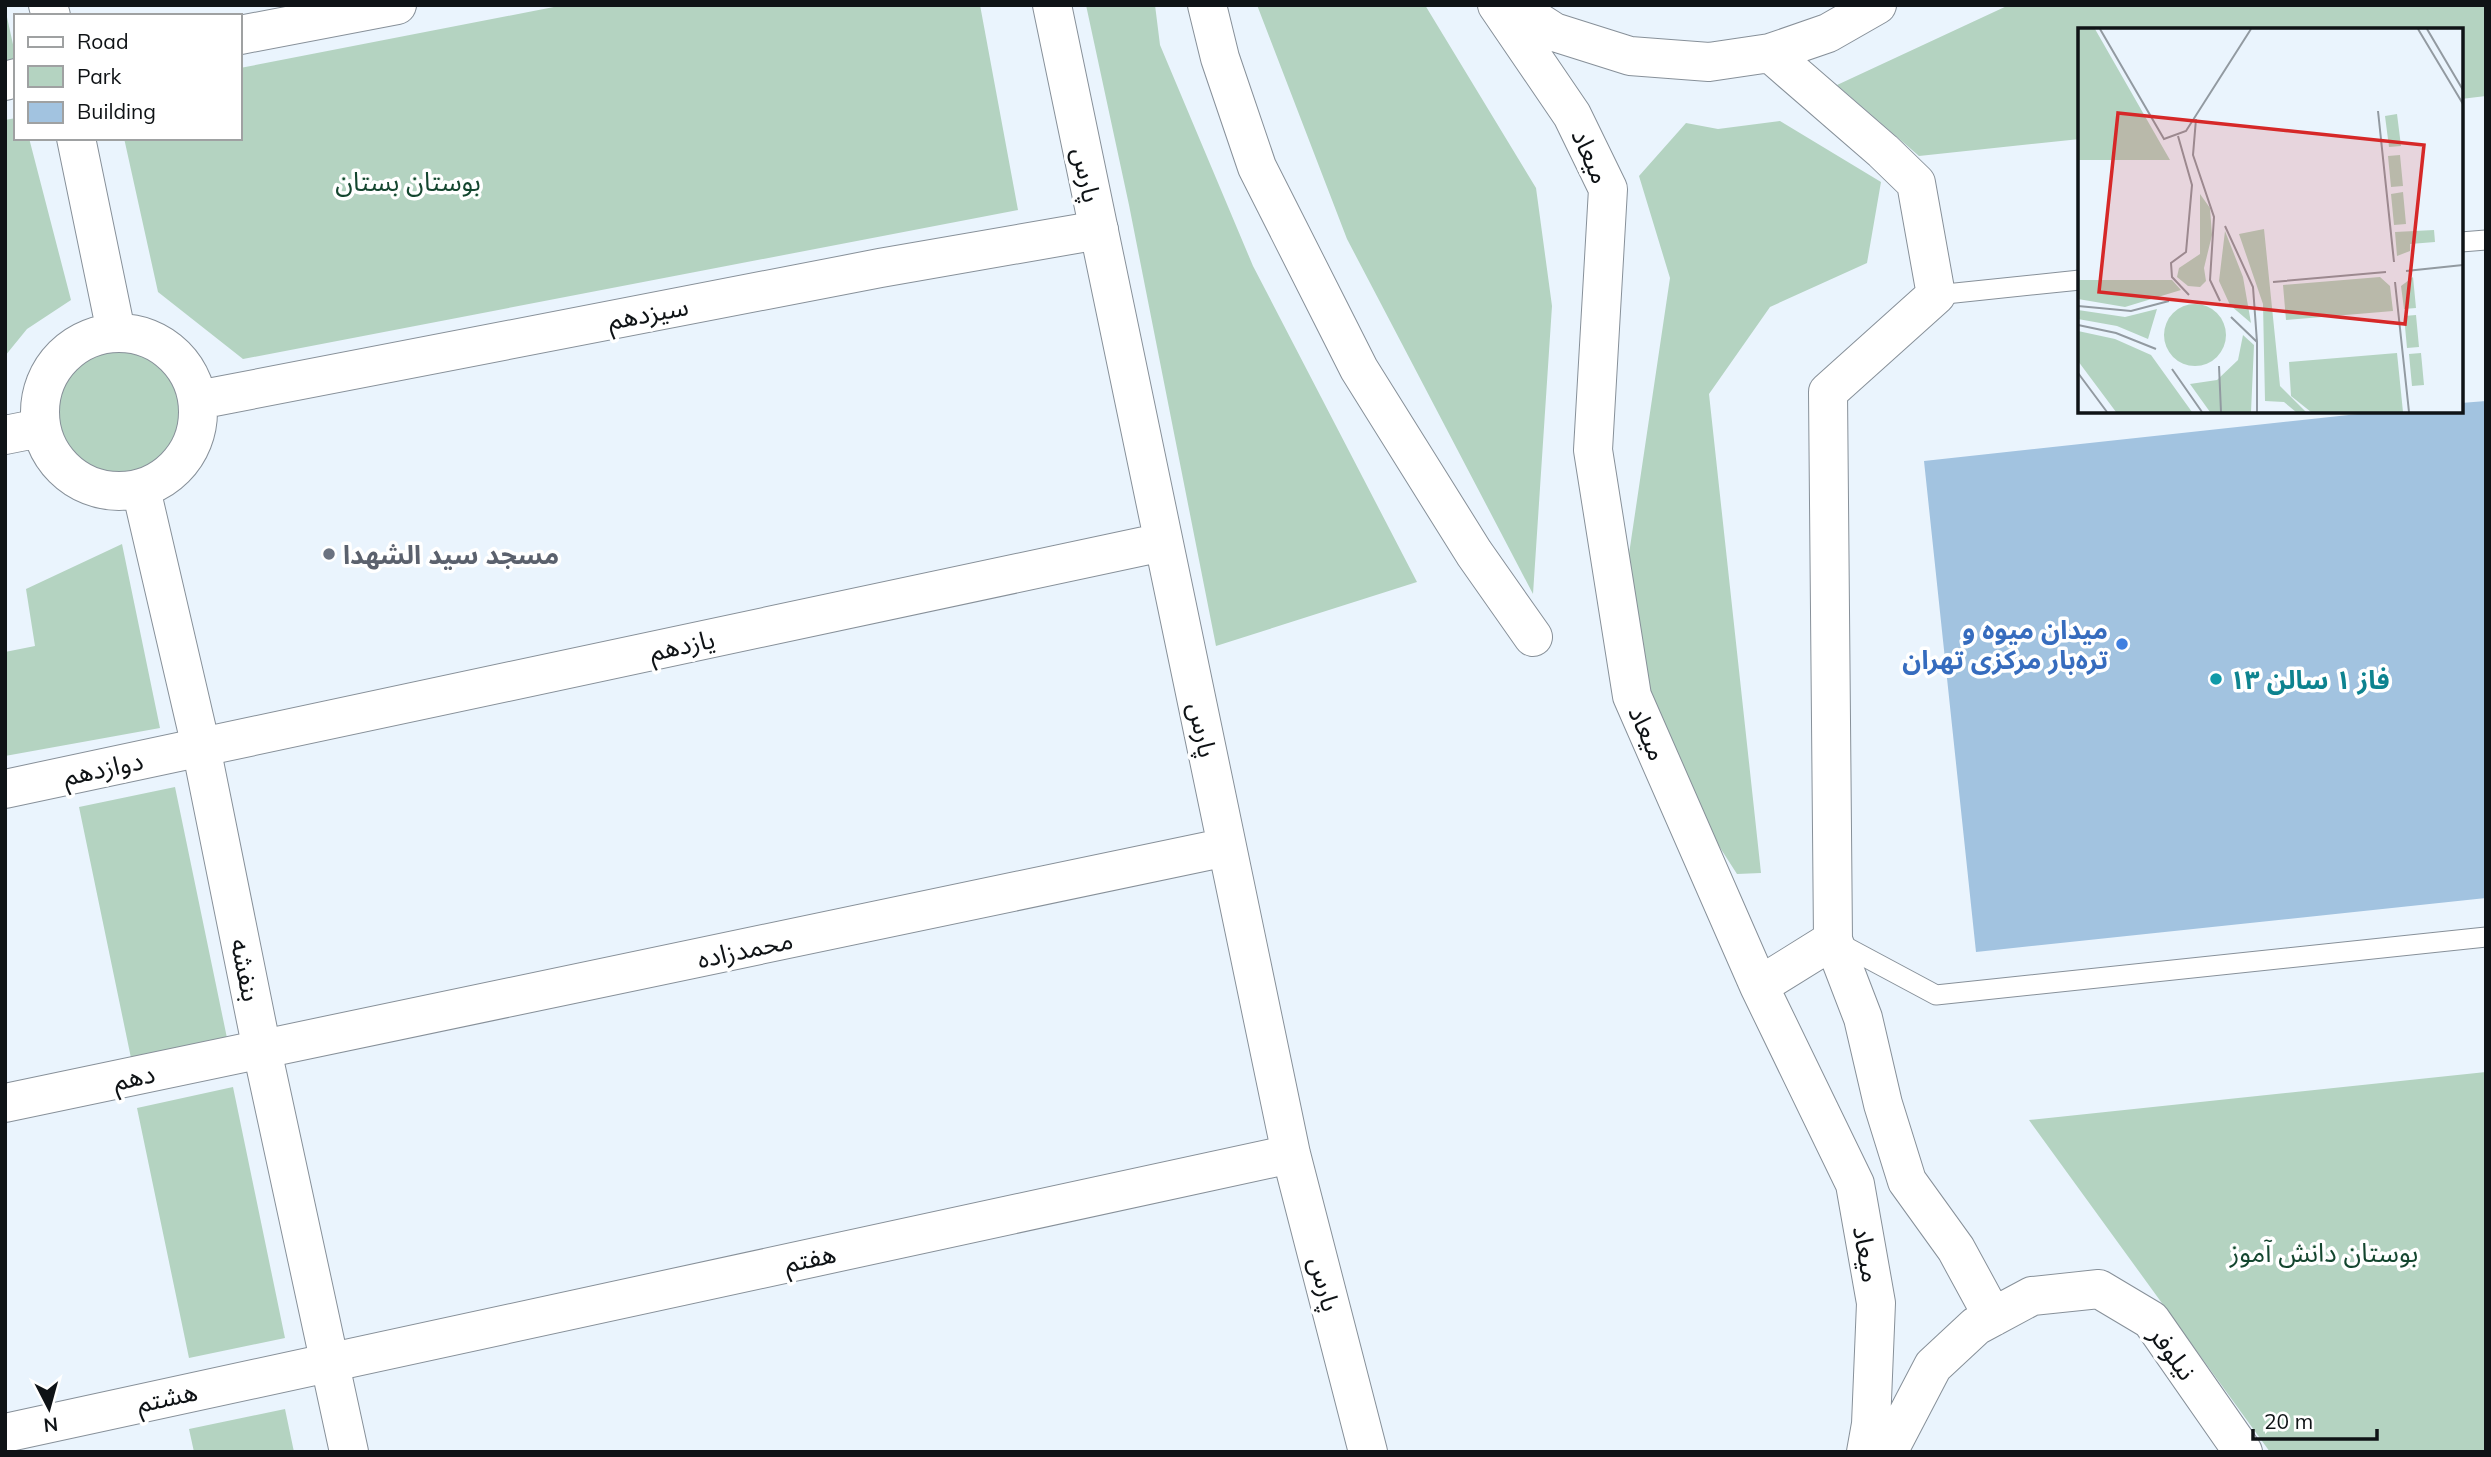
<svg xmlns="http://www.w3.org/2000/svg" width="2491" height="1457" font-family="Mulish,'Noto Sans Arabic',sans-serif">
	<rect width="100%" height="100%" fill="#eaf4fd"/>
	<path fill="#b4d3c1" d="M564,5h416l38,205 -775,149 -85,-67 -34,-154h116v-70z
		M1086,5h69l5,40 93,221 164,316 -201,64 -87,-441z
		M1257,5h168l111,183 16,118 -19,288 -186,-355z
		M2009,5h477v91l-25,3v-69h-381v109l-161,17 -82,-71z
		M5,8l11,50 -11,4z
		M16,118v20h13l42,162 -44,29 -22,27v-236z
		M1780,121l101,61 -14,81 -97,44 -61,87 52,479 -24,1 -67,-104 -31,-116 -10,-100 41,-276 -31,-102 47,-53 32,6z
		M50 413a67 67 0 1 1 134 0a67 67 0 1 1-134 0Z
		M122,544l38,184 -155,28v-104l30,-6 -9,-57z
		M175,787l52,251 -96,20 -52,-251z
		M2486,1072v380h-216l-241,-332z
		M233,1087l52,251 -96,20 -52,-250z
		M285,1409l9,43h-100l-5,-23z"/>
	<path fill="#a2c3e0" d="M2486,401v497l-510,54 -52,-491 462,-50h75v-8z"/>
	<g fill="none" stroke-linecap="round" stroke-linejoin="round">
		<defs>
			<path id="service" d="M2461,242l25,-2
				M1936,295l144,-15
				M1837,942l99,53 550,-58"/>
			<path id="minor" d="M1052,5l239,1149 77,298
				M240,35l157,-30
				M5,81l11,-3
				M5,789l1158,-247
				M5,1103l1222,-256
				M5,1433l1286,-279"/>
			<path id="tertiary" d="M48,5l3,11
				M1207,5l13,53 37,109 102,202 115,184 59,84
				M1497,5l75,110 36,74 -15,261 39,246 127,290 96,198 21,119 -5,121 -5,28
				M1512,5l42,27 76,24 79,6 61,-9 58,-20 49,-28
				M1770,53l113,98 33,32 20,112 -108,97 5,548 30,78 20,86 24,77 49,68 37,68
				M76,138l40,194
				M40 412a79 79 0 1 1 158 0a79 79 0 1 1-158 0Z
				M198,400l682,-132 219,-38
				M5,435l35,-7
				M141,489l60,258 61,303 87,402
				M1759,986l74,-46
				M1888,1452l45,-86 43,-40 56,-30 67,-7 52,31 92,132"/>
		</defs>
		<use href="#service" stroke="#879099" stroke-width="21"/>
		<use href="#minor" stroke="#879099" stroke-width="40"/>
		<use href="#tertiary" stroke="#879099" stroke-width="40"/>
		<use href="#service" stroke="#fff" stroke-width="19"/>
		<use href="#minor" stroke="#fff" stroke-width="38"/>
		<use href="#tertiary" stroke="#fff" stroke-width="38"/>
	</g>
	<circle fill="#6b7280" stroke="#fff" stroke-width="2.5" cx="329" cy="554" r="7"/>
	<circle fill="#3f7fe0" stroke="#fff" stroke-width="2.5" cx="2122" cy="644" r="7"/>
	<circle fill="#0f9aa8" stroke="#fff" stroke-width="2.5" cx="2216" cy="679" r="7"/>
	<g text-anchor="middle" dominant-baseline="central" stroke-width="7" stroke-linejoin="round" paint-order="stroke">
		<g font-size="26" fill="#0f1316" stroke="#fff">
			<text transform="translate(1591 156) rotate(66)">میعاد</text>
			<text transform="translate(1087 175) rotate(78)">پارس</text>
			<text transform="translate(648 313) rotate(-11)">سیزدهم</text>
			<text transform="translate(682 645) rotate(-12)">یازدهم</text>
			<text transform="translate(1203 730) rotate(78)">پارس</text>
			<text transform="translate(1648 733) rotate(66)">میعاد</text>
			<text transform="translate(103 768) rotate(-12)">دوازدهم</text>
			<text transform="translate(745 949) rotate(-12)">محمدزاده</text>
			<text transform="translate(246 970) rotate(79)">بنفشه</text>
			<text transform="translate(134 1077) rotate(-12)">دهم</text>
			<text transform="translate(1867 1254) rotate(80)">میعاد</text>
			<text transform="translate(810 1258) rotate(-12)">هفتم</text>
			<text transform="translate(1325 1284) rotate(75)">پارس</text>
			<text transform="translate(2173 1353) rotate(54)">نیلوفر</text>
			<text transform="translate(167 1397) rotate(-12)">هشتم</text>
		</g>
		<g font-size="26" fill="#14462f" stroke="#fff">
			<text x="408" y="181">بوستان بستان</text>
			<text x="2324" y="1252">بوستان دانش آموز</text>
		</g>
		<g font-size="26" font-weight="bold" fill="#5b616d" stroke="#fff" text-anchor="start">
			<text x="343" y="554">مسجد سید الشهدا</text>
		</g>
		<g font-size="26" font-weight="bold" fill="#366cbe" stroke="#fff" text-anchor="end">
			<text x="2108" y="629">میدان میوه و<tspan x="2108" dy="30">تره‌بار مرکزی تهران</tspan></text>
		</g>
		<g font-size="26" font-weight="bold" fill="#0d838f" stroke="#fff" text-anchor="start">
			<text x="2230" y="679">فاز ۱ سالن ۱۳</text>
		</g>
	</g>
	<g transform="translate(2078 28)">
		<rect width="385" height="385" fill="#eaf4fd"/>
		<path d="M0,1h17l75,131h-92zM319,86l4,32 -12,1 -4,-31zM322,127l3,31 -12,1 -3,-31zM325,164l3,32 -12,1 -3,-31zM122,166l10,14 2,27 -8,33 2,13 -6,6 -12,-1 -11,-9 2,-9 21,-14zM186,201l16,157 26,26h-10l-12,-10 -19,-1 -2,-97 -24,-70zM356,202l1,12 -25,2v7l-13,5 -2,-24zM147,203l18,46 8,46 -21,-18 -11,-24zM0,241l2,11h92l9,10 -56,17 -47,-8zM302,249l10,9 3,25 -107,9 -3,-35zM335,249l3,31 -12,1 -3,-23zM86 307a31 31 0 1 1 62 0a31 31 0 1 1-62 0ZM79,281l-9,30 -31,-13 -39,-7v-9l47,7zM338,287l3,32 -12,1 -3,-32zM0,303l37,8 36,16 41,57h-76l-38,-51zM165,307l11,10 -3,67h-41l-20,-28 27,-4 21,-20zM319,325l6,59h-92l-20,-16 -2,-34zM343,325l3,32 -12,1 -3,-32z" fill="#b4d3c1"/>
		<path fill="none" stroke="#929aa1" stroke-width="2" d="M22,1l64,110 22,-8 65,-102M340,1l45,75M349,1l36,61M300,83l16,151M118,91l-3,36 21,62 -4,63 10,21M100,108l14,49 -6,67 -15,11 1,14 17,18M147,198l28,61 4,55M328,243l57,-6M195,254l113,-10M317,254l14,130M0,278l53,5 38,-10M153,289l26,25v70M0,297l38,8 40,16M141,338l2,46M94,341l30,43M0,345l29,39"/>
		<path fill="#d62828" fill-opacity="0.15" stroke="#d62828" stroke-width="3.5" d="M40,85l306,32 -19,179 -306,-32z"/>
		<rect width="385" height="385" fill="none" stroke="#0f1316" stroke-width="3.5"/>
	</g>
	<rect width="2491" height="1457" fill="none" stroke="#0f1316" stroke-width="14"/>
	<rect x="14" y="14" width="228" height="126" fill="#ffffff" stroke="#9fa1a2" stroke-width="2"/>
	<rect x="28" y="37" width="35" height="10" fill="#ffffff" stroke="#9fa1a2" stroke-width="2"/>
	<text x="77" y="49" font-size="21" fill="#0f1316">Road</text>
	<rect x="28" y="66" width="35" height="21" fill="#b4d3c1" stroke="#9fa1a2" stroke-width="2"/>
	<text x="77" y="84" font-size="21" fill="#0f1316">Park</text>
	<rect x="28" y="102" width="35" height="21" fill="#a2c3e0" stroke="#9fa1a2" stroke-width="2"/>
	<text x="77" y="119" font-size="21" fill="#0f1316">Building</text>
	<g transform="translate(49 1408) rotate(174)" stroke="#ffffff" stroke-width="5" paint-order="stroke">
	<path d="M0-5L12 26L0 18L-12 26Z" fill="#0f1316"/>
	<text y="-10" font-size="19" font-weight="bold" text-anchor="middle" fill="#0f1316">N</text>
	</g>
	<path d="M2253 1429v10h124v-10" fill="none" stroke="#0f1316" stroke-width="3.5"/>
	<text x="2264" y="1429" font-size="21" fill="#0f1316" stroke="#ffffff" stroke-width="5" paint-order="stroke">20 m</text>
</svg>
